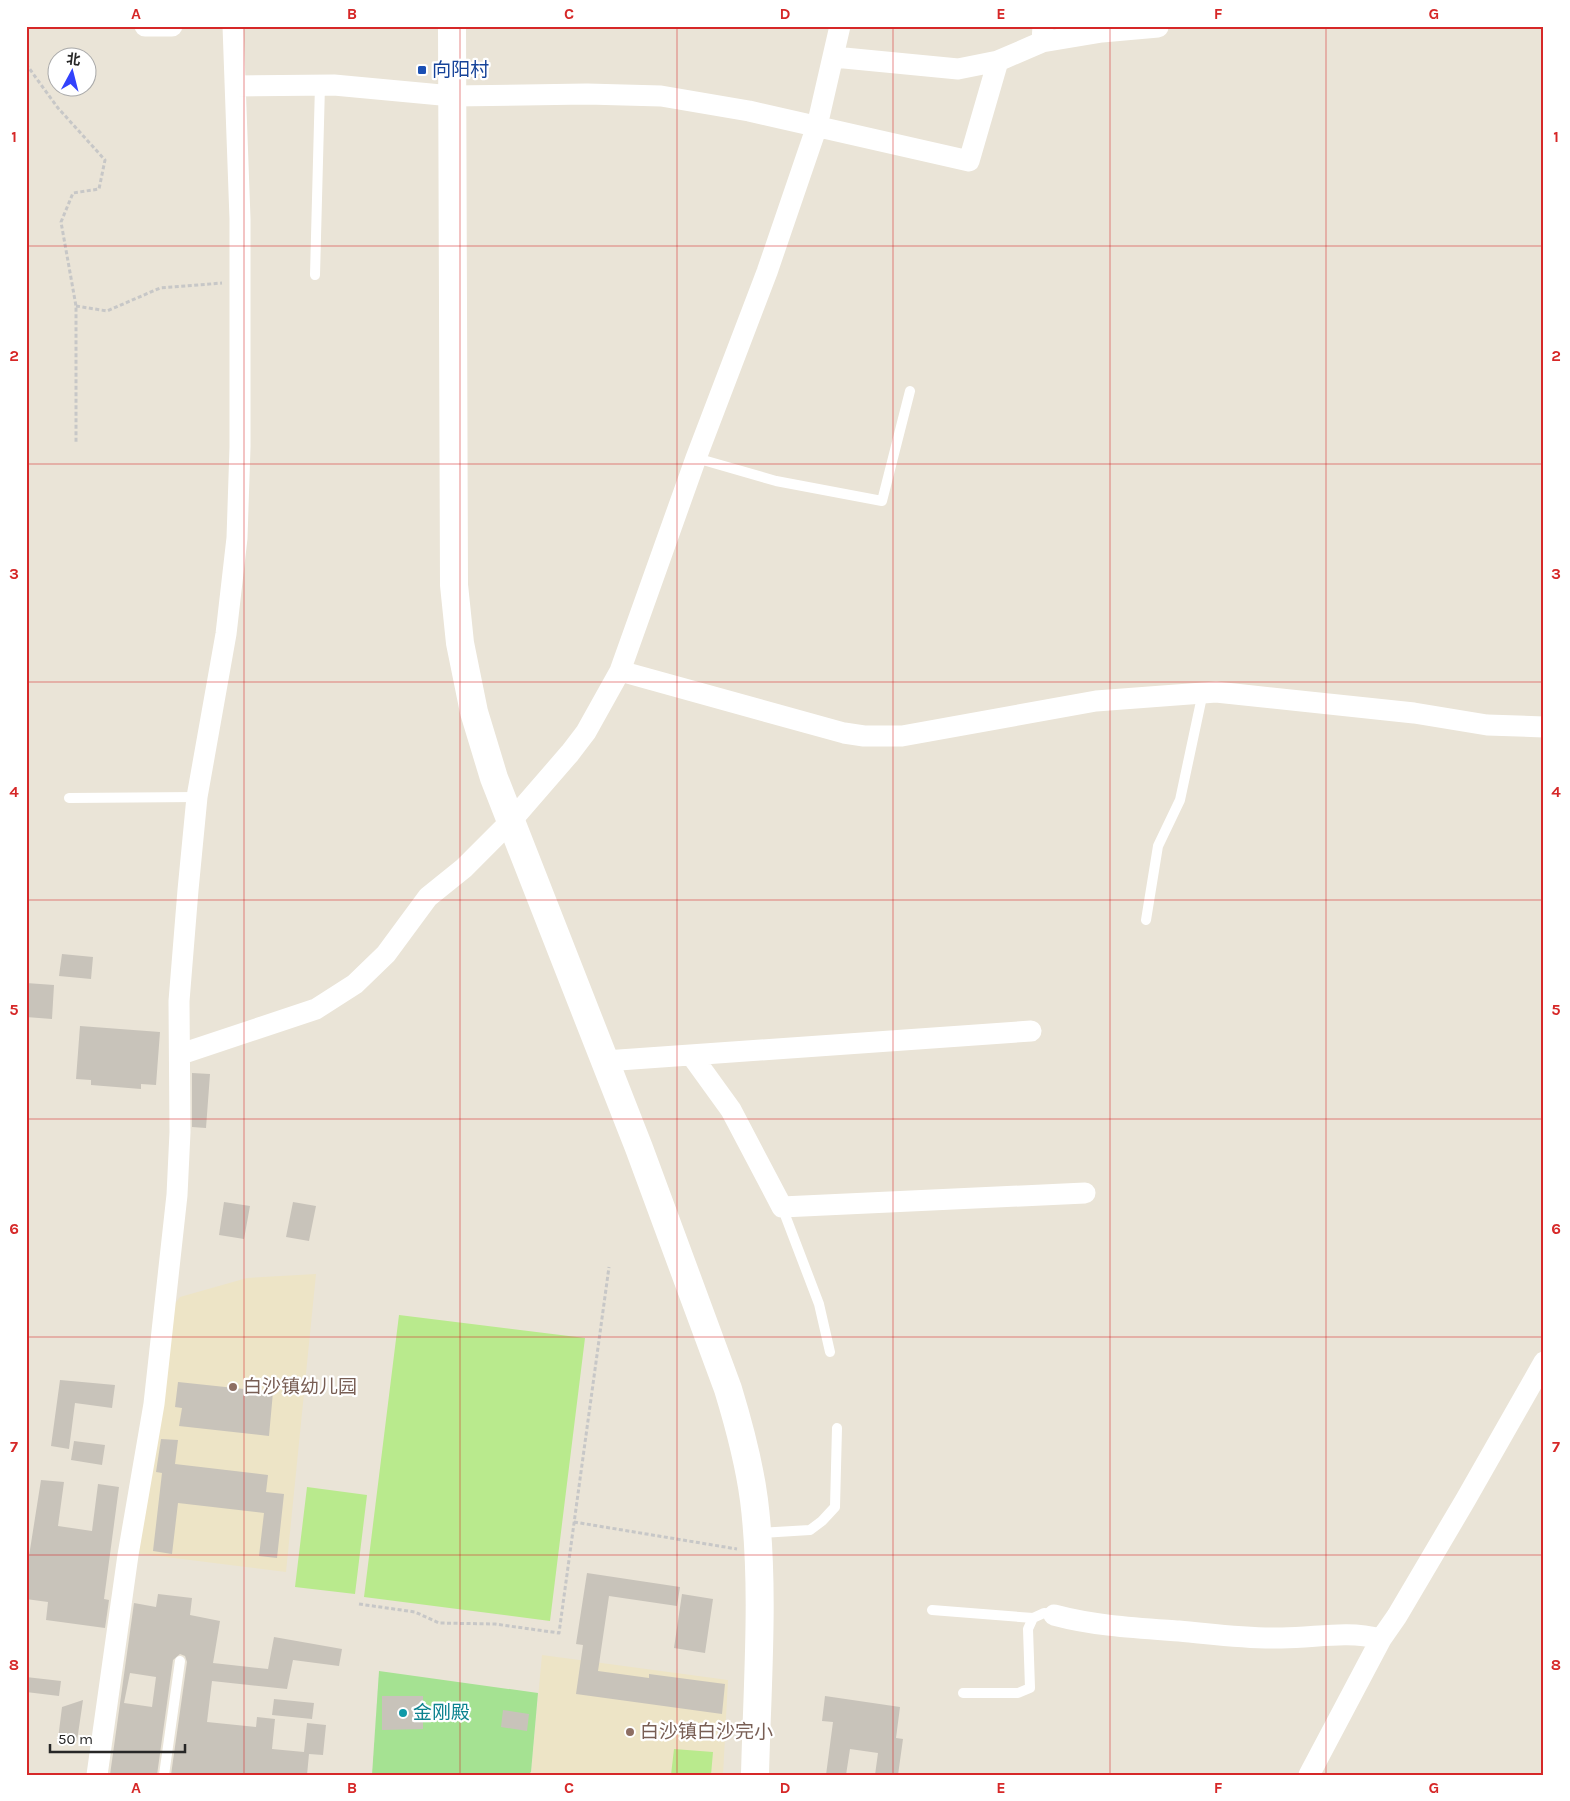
<svg xmlns="http://www.w3.org/2000/svg" width="1570" height="1801" font-family="Karla,'Noto Sans SC',sans-serif">
	<rect width="100%" height="100%" fill="#eae4d7"/>
	<path fill="#ede4c6" d="M316,1274l-30,298 -152,-19 34,-241 12,-15 67,-19z
		M542,1655l186,25 -5,95h-195l3,-3z"/>
	<path fill="#a5e292" d="M379,1671l159,22 -7,79 -3,3h-156z"/>
	<path fill="#b9ea8d" d="M399,1315l186,23 -35,283 -186,-24z
		M307,1487l60,8 -12,99 -60,-7z
		M674,1749l39,3 -2,23h-40z"/>
	<path fill="#c8c3ba" fill-rule="evenodd" d="M62,954l31,3 -2,22 -32,-3z
		M26,983l28,2 -2,34 -26,-2z
		M80,1026l80,6 -4,53 -15,-1v5l-50,-4v-5l-15,-1z
		M192,1073l18,1 -4,54 -14,-1z
		M224,1202l26,4 -6,33 -25,-4z
		M293,1202l23,4 -7,35 -23,-4z
		M60,1380l55,5 -3,23 -37,-5 -6,46 -18,-3z
		M178,1382l95,10 -4,44 -90,-10 3,-18 -7,-1z
		M161,1439l17,1 -3,24 93,11 -2,17 18,2 -7,64 -18,-2 5,-43 -86,-10 -6,51 -19,-3 9,-78 -6,-1z
		M74,1441l31,4 -3,20 -31,-5z
		M41,1480l23,2 -6,44 34,5 6,-47 21,3 -15,112 5,1 -4,28 -59,-8 2,-18 -22,-3v-24z
		M587,1573l93,14 -3,19 -68,-10 -11,75 51,7v-4l76,10 -3,30 -146,-20 7,-49 -7,-1z
		M158,1594l34,4 -2,17 30,6 -7,42 55,6 6,-32 68,12 -3,17 -46,-6 -6,29 -75,-8 -5,41 49,5 1,-10 18,2 -3,30 32,3 3,-29 19,2 -3,30 -14,-1 -2,21h-136l16,-113 -2,-6 -5,-2 -7,6 -16,115h-47l24,-172 22,4zM130,1673l26,4 -4,30 -28,-4z
		M682,1594l31,5 -8,54 -31,-5z
		M26,1677l35,4 -2,15 -33,-4z
		M382,1696h41v33l-41,1z
		M825,1696l75,11 -4,31 7,1 -5,36h-23l3,-22 -28,-4 -4,26h-20l7,-53 -11,-1z
		M274,1699l40,4 -2,16 -40,-4z
		M83,1700l-6,41 -19,-2 4,-32z
		M503,1710l26,4 -2,17 -26,-4z"/>
	<g fill="none" stroke-linecap="round" stroke-linejoin="round">
		<path stroke="#c7c7c7" stroke-width="3" stroke-dasharray="4 2.5" stroke-linecap="butt" d="M26,64l32,44 47,52 -6,29 -26,4 -12,29 15,84v138
			M76,306l31,5 53,-23 62,-5
			M574,1522l163,27
			M359,1604l56,8 24,11 56,1 64,9 50,-366"/>
		<path stroke="#fff" stroke-width="10" d="M315,275l5,-190
			M696,458l80,23 106,20 28,-110
			M69,798l128,-1
			M1146,920l12,-74 22,-46 23,-108
			M782,1207l37,97 11,48
			M760,1533l50,-3 12,-9 13,-14 2,-79
			M932,1610l101,8
			M963,1693h55l12,-5 -2,-59 5,-11 11,-5 10,2
			M164,1775l16,-114"/>
		<path stroke="#fff" stroke-width="21" d="M145,26h27
			M1042,42l60,-10 56,-5
			M834,57l124,12 40,-8 44,-19 1,-16
			M236,86l98,-1 118,11 135,-2 74,2 88,15 220,50 29,-100
			M620,671l224,62 20,3h38l194,-35 120,-9 198,21 73,12 57,2
			M181,1054l135,-45 39,-25 31,-30 42,-57 36,-29 47,-47 59,-68 16,-21 34,-61 76,-213 71,-186 50,-146 23,-100
			M692,1056l39,54 51,97 303,-14
			M605,1061l426,-30
			M1054,1615c41,11 82,13 125,16 34,3 68,8 103,7 35,0 63,-8 99,1
			M97,1775l31,-220 26,-151 23,-209 3,-63 -1,-131 9,-111 9,-93 29,-163 11,-96 3,-91v-228l-7,-193
			M1309,1775l72,-136 16,-23 69,-117 78,-137"/>
		<path stroke="#fff" stroke-width="28" d="M452,26l2,559 6,58 14,69 20,66 145,370 89,241c11,36 21,73 26,111 11,87 3,187 1,275"/>
	</g>
	<path fill="none" stroke="#d62828" stroke-width="1" stroke-opacity="0.55" d="M244,26v1749M460,26v1749M677,26v1749M893,26v1749M1110,26v1749M1326,26v1749M26,246h1518M26,464h1518M26,682h1518M26,900h1518M26,1119h1518M26,1337h1518M26,1555h1518"/>
	<rect fill="#1a4fb4" stroke="#fff" stroke-width="2" x="417" y="65" width="10" height="10" rx="2.5"/>
	<g fill="#8d6e63" stroke="#fff" stroke-width="2">
		<circle cx="233" cy="1387" r="5"/>
		<circle cx="630" cy="1732" r="5"/>
	</g>
	<circle fill="#0f9aa8" stroke="#fff" stroke-width="2" cx="403" cy="1713" r="5"/>
	<g text-anchor="middle" dominant-baseline="central" stroke-width="4.5" stroke-linejoin="round" paint-order="stroke">
		<g font-size="19" fill="#164399" stroke="#fff" text-anchor="start">
			<text x="432" y="70">向阳村</text>
		</g>
		<g font-size="19" fill="#785e54" stroke="#fff" text-anchor="start">
			<text x="243" y="1387">白沙镇幼儿园</text>
			<text x="640" y="1732">白沙镇白沙完小</text>
		</g>
		<g font-size="19" fill="#0d838f" stroke="#fff" text-anchor="start">
			<text x="413" y="1713">金刚殿</text>
		</g>
	</g>
	<rect width="1570" height="1801" fill="none" stroke="#ffffff" stroke-width="55"/>
	<g transform="translate(72 72) rotate(7)"><circle r="24" fill="#ffffff" stroke="#a9a9a9"/>
	<path d="M0-4L9 19L0 12L-9 19Z" fill="#3242fc"/>
	<text y="-8" font-size="14" font-weight="bold" text-anchor="middle" fill="#272727">北</text>
	</g>
	<path d="M50 1744v8h135v-8" fill="none" stroke="#272727" stroke-width="2.5"/>
	<text x="58" y="1744" font-size="15" fill="#272727" stroke="#ffffff" stroke-width="4" paint-order="stroke">50 m</text>
	<rect x="28" y="28" width="1514" height="1746" fill="none" stroke="#d62828" stroke-width="2"/>
	<g font-size="16" text-anchor="middle" font-weight="bold" fill="#d62828">
		<text x="136" y="19">A</text>
		<text x="352" y="19">B</text>
		<text x="569" y="19">C</text>
		<text x="785" y="19">D</text>
		<text x="1001" y="19">E</text>
		<text x="1218" y="19">F</text>
		<text x="1434" y="19">G</text>
		<text x="14" y="142">1</text>
		<text x="1556" y="142">1</text>
		<text x="14" y="361">2</text>
		<text x="1556" y="361">2</text>
		<text x="14" y="579">3</text>
		<text x="1556" y="579">3</text>
		<text x="14" y="797">4</text>
		<text x="1556" y="797">4</text>
		<text x="14" y="1015">5</text>
		<text x="1556" y="1015">5</text>
		<text x="14" y="1234">6</text>
		<text x="1556" y="1234">6</text>
		<text x="14" y="1452">7</text>
		<text x="1556" y="1452">7</text>
		<text x="14" y="1670">8</text>
		<text x="1556" y="1670">8</text>
		<text x="136" y="1793">A</text>
		<text x="352" y="1793">B</text>
		<text x="569" y="1793">C</text>
		<text x="785" y="1793">D</text>
		<text x="1001" y="1793">E</text>
		<text x="1218" y="1793">F</text>
		<text x="1434" y="1793">G</text>
	</g>
</svg>
